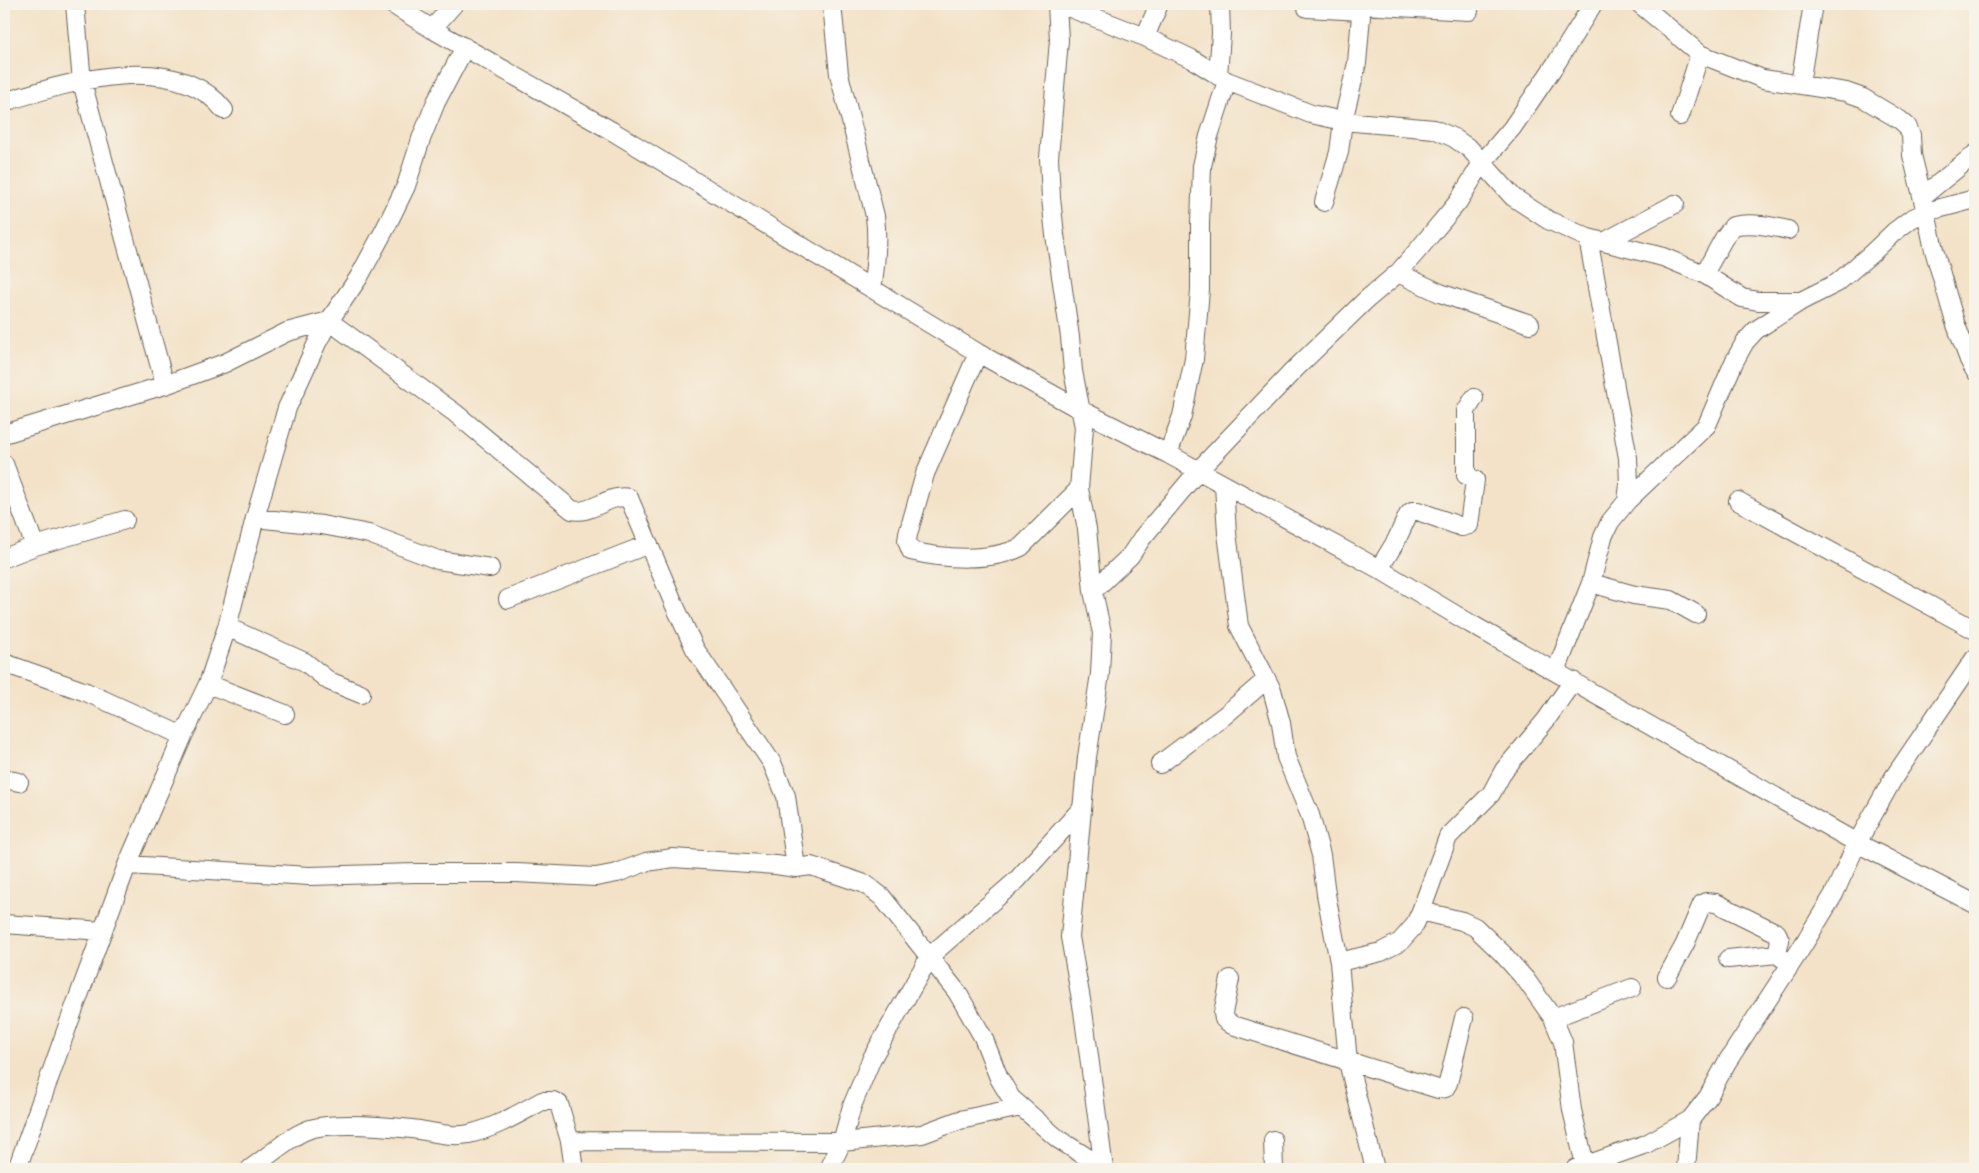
<svg xmlns="http://www.w3.org/2000/svg" width="1979" height="1173" font-family="'Libre Caslon Text',serif">
	<rect width="100%" height="100%" fill="#f7f3e8"/>
	<filter id="ink" filterUnits="userSpaceOnUse"><feTurbulence type="fractalNoise" baseFrequency=".02" numOctaves="2"/><feDisplacementMap in="SourceGraphic" scale="10" xChannelSelector="R" yChannelSelector="G"/><feConvolveMatrix kernelMatrix="1 2 1 2 8 2 1 2 1" color-interpolation-filters="sRGB"/></filter>
	<filter id="wash" filterUnits="userSpaceOnUse"><feTurbulence type="fractalNoise" baseFrequency=".0096" numOctaves="4" result="noise"/><feDisplacementMap in="SourceGraphic" scale="20" xChannelSelector="R" yChannelSelector="G"/><feGaussianBlur stdDeviation="1.12" result="paint"/><feColorMatrix in="noise" values="0 0 0 0 0 0 0 0 0 0 0 0 0 0 0 0 0 1.4 0 .05"/><feComposite in="paint" operator="in"/></filter>
	<g filter="url(#wash)">
		<rect width="100%" height="100%" fill="#f3e2c7"/>
	</g>
	<g filter="url(#ink)">
		<g fill="none" stroke-linecap="round" stroke-linejoin="round">
			<defs>
				<path id="minor" d="M75,4l7,78 83,303
					M392,4l40,25 180,102 366,222 101,56 89,45 211,115 92,55 386,219 118,61
					M832,4l7,70 36,142c3,25 1,48 -3,73
					M1057,4l2,36 -10,118 2,40 4,37 15,102 3,34 11,56 -5,62 8,40 6,62 9,42 -2,41 -13,83 -17,180 13,74 21,158
					M1060,4l85,33 47,22 35,22 84,33 32,7 91,8 20,9 16,11 43,48 35,23 40,18 75,19 41,17 38,24 16,3h43
					M1640,4l60,50 63,25 83,13 17,6 37,22 7,6 4,9 1,20 14,57 8,38 21,72 14,38 6,11
					M1362,5l107,6
					M1307,8l55,3
					M432,29l22,-25
					M1145,37l14,-33
					M1218,76l3,-42 -1,-30
					M1800,84l13,-80
					M4,102c62,-19 171,-54 220,8
					M1680,116l20,-62
					M1923,196l52,-42
					M1324,202l15,-50 4,-31 14,-58 5,-59
					M1588,238l40,220 1,26 -2,17
					M1604,242l71,-38
					M1398,273l42,20 90,31
					M1704,274l20,-36 9,-12c19,-4 37,0 55,4
					M978,353l-53,121 -17,60 -1,7 4,10c32,8 79,11 110,-4l58,-58
					M4,434l161,-49 60,-22 62,-31 42,-11 126,92 117,97c20,5 37,-17 57,-12l45,106 21,45 77,114 14,33 10,72
					M1168,454l14,-38 12,-57 6,-69v-66l2,-58 7,-30 18,-55
					M4,464l31,82
					M1224,485l3,48 12,93 33,64 9,33 5,34 24,58 11,40 5,39 13,68 9,100 27,107
					M1738,501l237,129
					M255,518l67,7 47,9 69,26 52,8
					M4,558l31,-12 90,-26
					M1379,569l17,-28 12,-26 4,-4h6l44,16 7,-2 6,-45 -9,-5v-64l8,-13
					M1591,583l43,12 37,5 25,14
					M1093,591l37,-35 12,-18 56,-67 95,-100 73,-71 32,-27 20,-23 40,-48 24,-39 30,-35 45,-66 36,-58
					M508,599l141,-55
					M227,627l78,35 24,19 32,13
					M4,663l82,29 97,44
					M1556,671l35,-88 12,-46 7,-15 17,-21 80,-76 27,-63 11,-20 11,-12 45,-29 36,-18 35,-30 22,-21 17,-13 15,-7 49,-13
					M208,684l77,30
					M1160,764l64,-48 42,-36
					M4,779l15,3
					M127,865l182,11 106,-3h101l80,4 21,-4 29,-11 27,-4 103,7 20,3 15,-2 54,18 17,13 75,95 26,45 16,41 12,20 47,41 46,29
					M1421,911l41,10 13,6 27,26 24,27 27,38 10,24 9,68 13,55
					M4,924l99,7
					M1728,959l49,-5 9,7
					M1339,962l42,-10 19,-10 14,-16 7,-15 27,-74 43,-43 13,-24 42,-50 27,-39
					M1667,977l18,-33 17,-40 4,-2 10,1 61,30 3,7 -3,14
					M1230,979l-7,34 1,6 8,6 206,64 7,-1 3,-5 16,-65
					M1553,1018l79,-30
					M1273,1140l1,29
					M570,1141l272,1 80,-8 38,-14 61,-13
					M17,1169l51,-144 59,-160 56,-129 25,-52 19,-57 28,-109 32,-110 30,-65 12,-22 30,-44 26,-48 21,-43 15,-47 15,-37 29,-55
					M250,1169c18,-12 44,-37 64,-41 27,-6 70,-2 98,1 19,2 38,9 57,5 26,-6 49,-20 73,-33h11l6,3 11,37 4,28
					M829,1169l13,-27 10,-36 20,-48 58,-102 87,-76 65,-72
					M1575,1169l71,-25 44,-24 18,-23 19,-35 75,-115 32,-53 23,-51 37,-66 81,-119
					M1686,1169l4,-49"/>
			</defs>
			<use href="#minor" stroke="#676158" stroke-width="20"/>
			<use href="#minor" stroke="#fff" stroke-width="18"/>
		</g>
	</g>
	<rect width="1979" height="1173" fill="none" stroke="#f7f3e8" stroke-width="20"/>
</svg>
